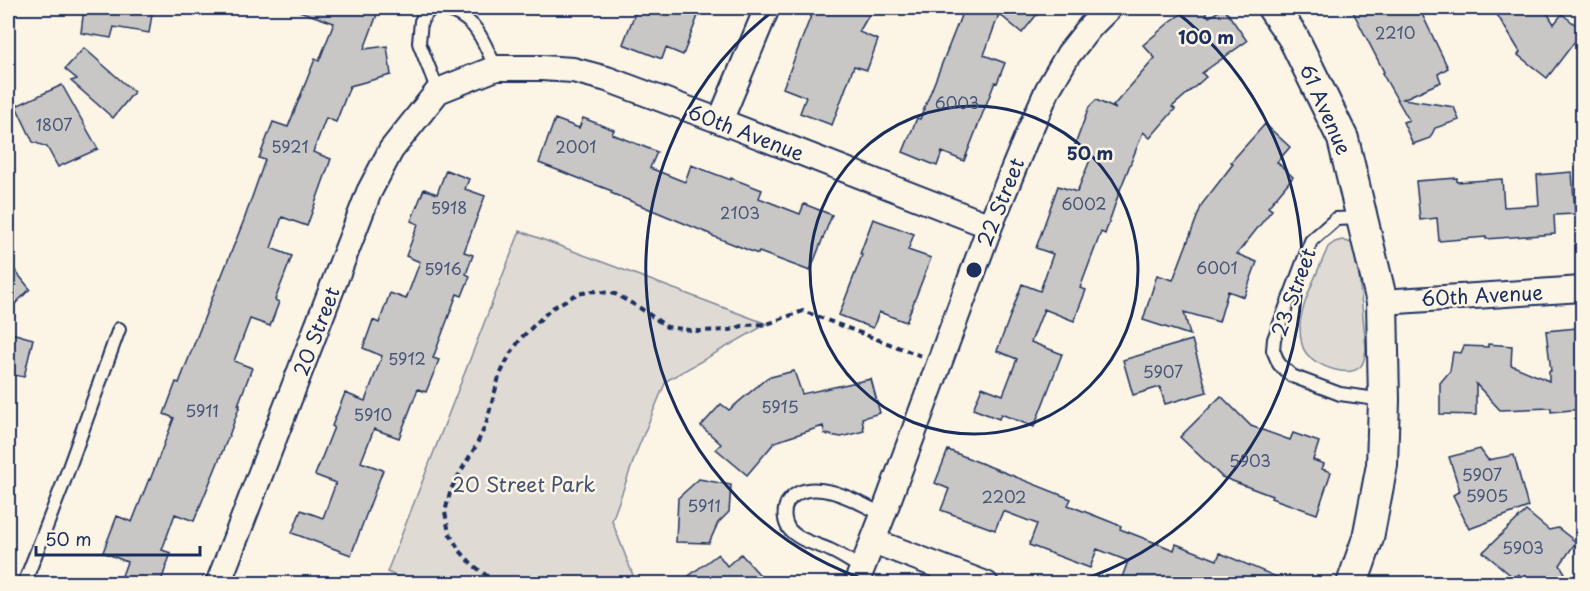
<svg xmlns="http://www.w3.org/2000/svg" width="1590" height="591" font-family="'Playpen Sans',sans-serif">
	<rect width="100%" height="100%" fill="#fcf5e5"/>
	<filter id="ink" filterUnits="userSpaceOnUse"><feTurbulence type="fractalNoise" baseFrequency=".0167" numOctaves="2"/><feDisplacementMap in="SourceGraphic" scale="12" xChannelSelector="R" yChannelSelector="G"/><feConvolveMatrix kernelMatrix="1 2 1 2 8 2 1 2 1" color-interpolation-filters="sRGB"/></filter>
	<g filter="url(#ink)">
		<path fill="#dfdbd4" stroke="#7d8599" stroke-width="1.5" d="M520,231l247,93 -101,57 -28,67 -26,73 24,62 -221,1 -28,-12z
			M1342,240l9,3 6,11 9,94c-1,6 -1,13 -5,18 -12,13 -45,0 -55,-13 -5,-6 -6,-19 -6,-27 0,-20 20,-59 28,-79l7,-5z"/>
		<path fill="#c8c7c6" stroke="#1b2f5e" stroke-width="1.5" d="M84,8h69l-4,25 -35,-6 -3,11 -30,-5z
			M296,8h69l13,4 -14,37 23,-3 4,29 -41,11 -14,36 -10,-4 -13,34 18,7 -24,67 -25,-9 -11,31 21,8 -17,44 4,2 -9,24 -20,-7 -16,42 18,7 -14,37h2l-10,28 -36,88 -19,-7 -13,36 9,3 -11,31h-41l8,-22 -24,-10 14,-36 15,6 17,-43 1,1 24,-62 -10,-4 12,-32 3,1 40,-103h1l24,-60 21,-60 -6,-2 14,-36 15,5 27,-68 4,2 15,-38 -38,-13z
			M637,8h64l-18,47 -17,-7 -4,11 -39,-15z
			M814,8h59l-14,24 19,8 -11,30 -13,-4 -22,59 -32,-12 6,-16 -23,-9z
			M964,8h78l-20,25 -23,-19 -15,41 21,8 -8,20 -2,-1 -31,79 -22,-9 -5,14 -34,-14 14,-34 3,1z
			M1190,8h13l6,9 15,-9 23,33 -45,32 4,4 -34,30 3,2 -25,29 -7,-6 -23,58 -15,44 -4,-2 -21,56 6,2 -12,31 -30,-12 -13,33 31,12 -28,73 -33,-13 -2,5 -26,-10 9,-22 21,8 14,-36 -20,-8 25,-67 18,7 13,-37 -17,-6 22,-62 19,6 13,-32 -18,-7 17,-46 7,-7 20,9 -3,-3 42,-48 -12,-13 28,-24z
			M1351,8h68l29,60 -10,6 3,8 -38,17 51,8 5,13 -24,8 -5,10 -17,6 -10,-22 6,-2 -27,-47 2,-1z
			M1493,8h51l10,16 8,-10 20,16v2l-35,46 -29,-23 2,-3z
			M84,48l50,44 -21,26 -42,-37 6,-2 -12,-10z
			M62,85l36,64 -40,18 -11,-20 -14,-5 -17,-36z
			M583,118l31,12 -2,4 45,18 -7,16 35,14 6,-17 40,15v-2l31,12 -3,8 41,16 4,-10 28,11 -22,56 -51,-19 -1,2 -48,-19v-1l-99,-41 1,-2 -73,-28 16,-44 24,9z
			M1265,124l25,23 -13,15 16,15 -25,30 4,3 -35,44 20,8 -13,35 -16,-6 -9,31 -35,-10 6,23 -47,-15 14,-45 16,5 29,-76 31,-40 -2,-2z
			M446,170l23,9 -4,10 20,7 -21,56 9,3 -7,19 4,2 -8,20 -5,-2 -24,64 6,2 -13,32 -8,-3 -19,49 -25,-9 -13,33 22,8 -32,85 -59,-22 9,-23 22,8 13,-35 -21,-8 19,-48 -2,-1 13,-33 20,8 17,-45 -19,-8 10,-28 6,3 11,-30 16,6 14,-37 -14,-6 12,-32 -7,-3 13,-32 13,5z
			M1572,172l3,42 -21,1 1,19 -69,5v-2l-47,4 -2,-23 -17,2 -4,-39 41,-3v4l45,-3 2,28 35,-2 -2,-30z
			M873,219l41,15 -6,16 23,8 -25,64 -27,-10 -6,16 -34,-13 23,-60 -2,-1z
			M8,262l22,27 -22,22z
			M1577,328l5,5v76l-31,3v-4l-51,2 -24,-26v31l-36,-1v-31l10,-12 3,-19 8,1 3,-7 24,1v-3l24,2 -1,19 38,16v-10h2l-5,-40z
			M8,332l25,7 -9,38 -16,-3z
			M1192,340l15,52 -42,12 -5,-17 -27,8 -10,-35z
			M794,371l8,23 69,-15 9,34 -18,5 2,13 -23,6 -16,-3 -2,-8 -48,16 -28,33 -31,-26 5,-5 -20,-18 20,-22 8,6 38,-32z
			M1221,396l30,30 39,14 3,-7 26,9 -6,18 11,4 -2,5 9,3 -14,42 -46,-16 1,-2 -50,-19 -42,-40z
			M1480,449l8,11 26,-5 14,52 -59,22 -16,-34 7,-4 -11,-34z
			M948,450l123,49 -3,6 53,21 -1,3 54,21 2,-6 41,16 3,-7 73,31h-163l-9,-4 7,-19 -31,-12 -7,19 -61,-23 8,-21 -34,-13 -8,19 -54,-20 8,-21 -14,-6z
			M699,479l32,6 -2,27 -11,11 -9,20 -33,-1 2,-44z
			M1526,511l23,19 9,-2 18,14 -16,23 5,8 -4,11h-29l-14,-10 -4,4 -31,-26z
			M718,554l9,12 14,-12 27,30h-90z"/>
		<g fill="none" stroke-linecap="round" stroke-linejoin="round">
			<defs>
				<path id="service" d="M444,8c35,13 36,28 52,60
					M438,91l-19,-48 2,-22 8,-11 11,-2
					M1361,218l-25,1 -25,22 -37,98 -1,11 6,14 13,12 48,18 44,6
					M862,568c-11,-6 -21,-13 -32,-18 -13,-6 -31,-9 -41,-21 -5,-7 -6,-18 -2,-26 21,-31 72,-1 96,12
					M24,584l39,-100 56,-155"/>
				<path id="minor" d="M720,121l47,-113
					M1382,302l200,-13
					M873,541l113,43
					M218,584l151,-392 22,-42 47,-59 58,-23h45l32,2 34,9 113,42 270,105
					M856,584l27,-69 107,-289 35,-85 23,-52 20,-34 22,-28 19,-19"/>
				<path id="tertiary" d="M1273,8l20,29 50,102 39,163 2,98 -2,65 -14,73 -16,46"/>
			</defs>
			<use href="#service" stroke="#1b2f5e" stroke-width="16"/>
			<use href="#minor" stroke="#1b2f5e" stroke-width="28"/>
			<use href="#tertiary" stroke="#1b2f5e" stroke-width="34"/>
			<path stroke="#1b2f5e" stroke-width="4" stroke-dasharray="6 4.5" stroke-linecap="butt" d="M495,584l-4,-5 -18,-14 -13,-14 -11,-18 -4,-21 6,-23 14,-25 11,-18 10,-22 13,-47 11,-23 12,-17 30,-29 25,-14 17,-3 21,3 25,14 27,19 31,4 32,-1 15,-5 22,-1 36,-13 118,45"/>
			<use href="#service" stroke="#fcf5e5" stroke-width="12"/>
			<use href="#minor" stroke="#fcf5e5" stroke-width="24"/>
			<use href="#tertiary" stroke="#fcf5e5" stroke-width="30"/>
		</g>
	</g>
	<g fill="none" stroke="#1b2f5e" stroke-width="3">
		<circle cx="974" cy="270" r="164"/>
		<path d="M875 583A328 328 0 0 1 777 8M1171 8A328 328 0 0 1 1073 583"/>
	</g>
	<g text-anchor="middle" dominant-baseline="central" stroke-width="5" stroke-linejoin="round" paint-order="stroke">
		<g font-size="16" fill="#465578">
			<text x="1395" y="32">2210</text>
			<text x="957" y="102">6003</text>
			<text x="54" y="124">1807</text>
			<text x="290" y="146">5921</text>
			<text x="576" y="146">2001</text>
			<text x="1084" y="203">6002</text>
			<text x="449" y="207">5918</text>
			<text x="740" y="212">2103</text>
			<text x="1217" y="267">6001</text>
			<text x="443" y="268">5916</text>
			<text x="407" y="358">5912</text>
			<text x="1163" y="371">5907</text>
			<text x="780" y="406">5915</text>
			<text x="202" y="410">5911</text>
			<text x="373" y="414">5910</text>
			<text x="1250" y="460">5903</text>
			<text x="1482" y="474">5907</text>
			<text x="1487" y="495">5905</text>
			<text x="1004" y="496">2202</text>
			<text x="704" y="505">5911</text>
			<text x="1523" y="547">5903</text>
		</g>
		<g font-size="20" fill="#1b2f5e" stroke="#fcf5e5">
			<text transform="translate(1326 109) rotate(66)">61 Avenue</text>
			<text transform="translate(746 132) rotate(21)">60th Avenue</text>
			<text transform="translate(1000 202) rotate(-68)">22 Street</text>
			<text transform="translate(1293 292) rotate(-70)">23 Street</text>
			<text transform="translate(1482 295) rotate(-3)">60th Avenue</text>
			<text transform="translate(316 331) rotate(-69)">20 Street</text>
		</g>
		<g font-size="20" fill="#425176" stroke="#fcf5e5">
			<text x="524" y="484">20 Street Park</text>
		</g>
	</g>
	<circle cx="974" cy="270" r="9" fill="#1b2f5e" stroke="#fcf5e5" stroke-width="3"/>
	<g font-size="18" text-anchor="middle" font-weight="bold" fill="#1b2f5e" stroke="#fcf5e5" stroke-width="5" stroke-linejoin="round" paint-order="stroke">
		<text x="1206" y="44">100 m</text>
		<text x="1090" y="160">50 m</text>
	</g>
	<rect width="1590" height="591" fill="none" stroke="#fcf5e5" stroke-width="30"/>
	<rect x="15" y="15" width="1560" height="561" fill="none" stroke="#1b2f5e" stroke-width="2" filter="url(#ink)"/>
	<path d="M36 546v9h164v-9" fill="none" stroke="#1b2f5e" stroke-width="3"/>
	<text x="45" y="546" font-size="18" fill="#1b2f5e" stroke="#fcf5e5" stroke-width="4.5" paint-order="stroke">50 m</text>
</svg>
